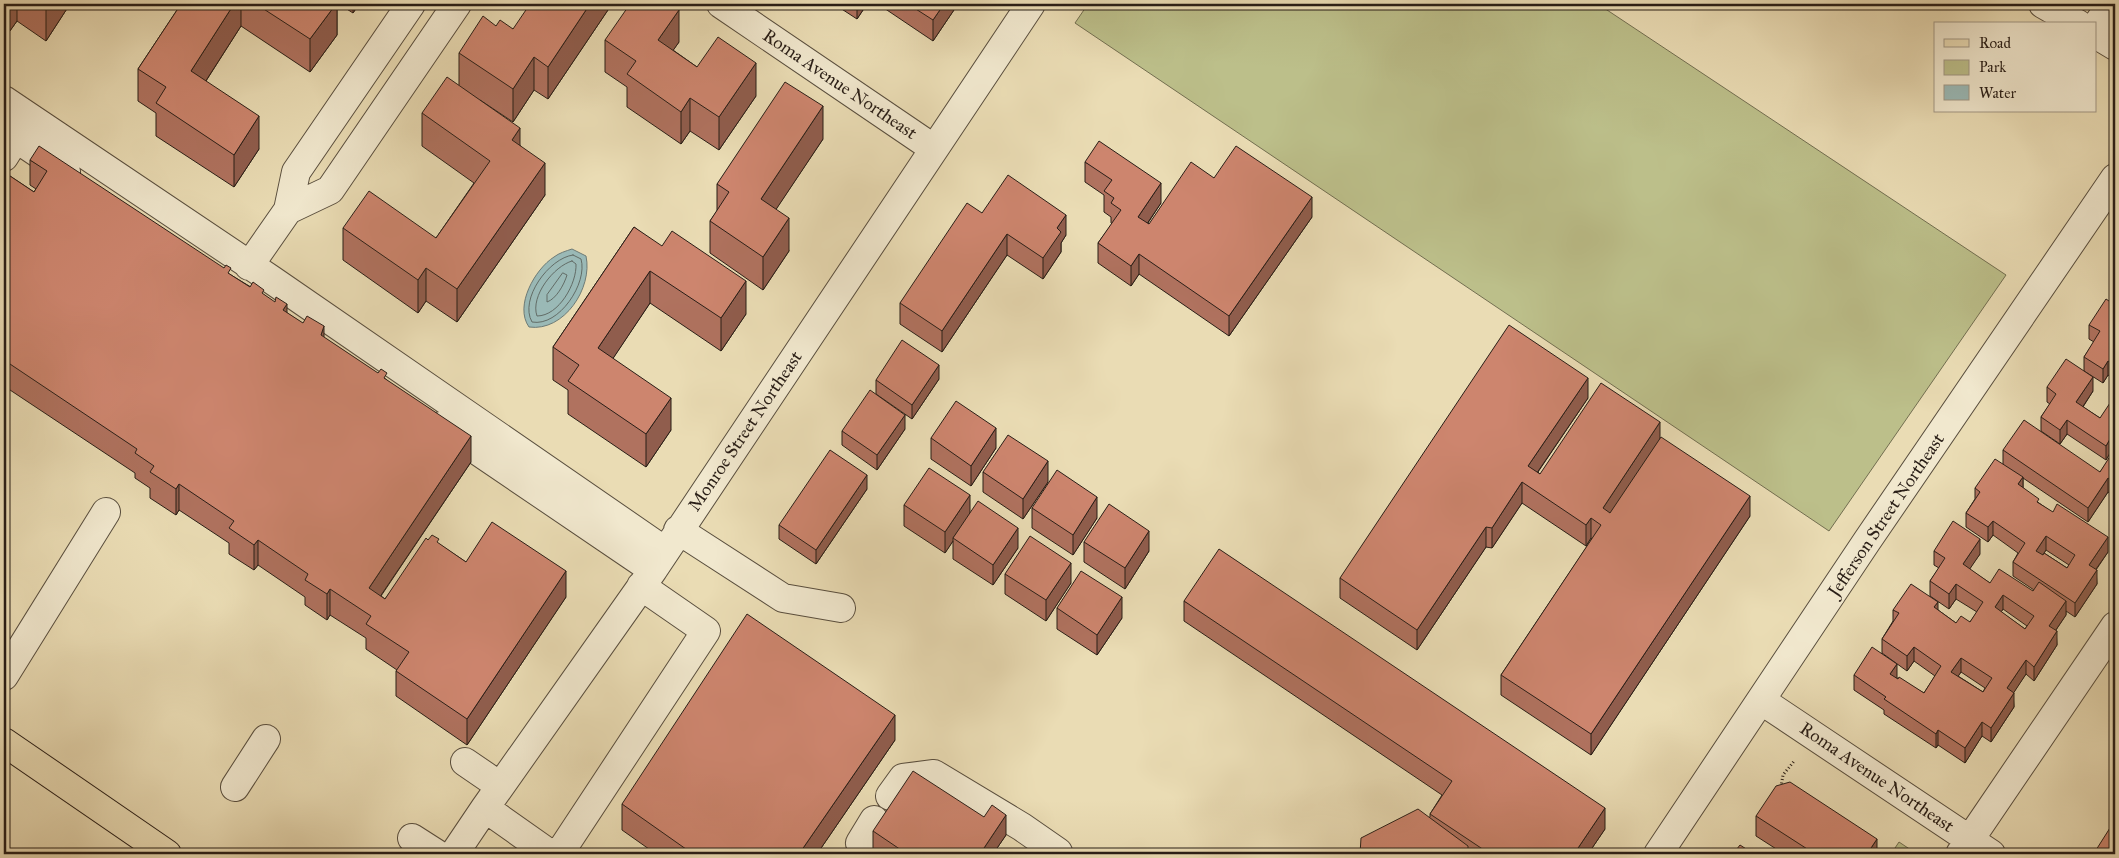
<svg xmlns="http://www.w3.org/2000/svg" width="2119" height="858" font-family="'IM FELL Great Primer',serif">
	<rect width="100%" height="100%" fill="#eadcb4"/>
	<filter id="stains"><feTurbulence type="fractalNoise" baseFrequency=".004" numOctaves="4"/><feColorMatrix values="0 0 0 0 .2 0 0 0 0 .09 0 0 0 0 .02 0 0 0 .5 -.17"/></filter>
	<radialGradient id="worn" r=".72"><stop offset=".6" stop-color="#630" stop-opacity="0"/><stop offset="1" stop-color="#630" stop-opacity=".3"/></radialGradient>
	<path fill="#bcbf8a" stroke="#726e50" d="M1088,4h510l408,271 -177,256 -754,-508z
		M1899,842l18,12h-26z"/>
	<path fill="#9ab9b6" stroke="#6d7b76" d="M572,249l14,7c7,32 -22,76 -57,71 -15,-21 6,-58 25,-70 5,-4 12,-6 18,-8z"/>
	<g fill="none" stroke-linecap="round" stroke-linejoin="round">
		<path stroke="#626c66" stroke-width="1" d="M573,255l8,4c7,24 -22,68 -49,63 -13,-23 17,-64 41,-67z
			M572,261l4,3c1,19 -17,52 -39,52 -7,-20 17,-50 35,-55z
			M563,273l4,2c-3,10 -11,24 -20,27v-7z"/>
		<defs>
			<path id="minor" d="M721,4l212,144
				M2043,4l35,20
				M2095,28l16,-24
				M2095,34l20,12
				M4,100l268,180 393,271
				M4,130l62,42
				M4,157l12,-19
				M288,210l42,-20 127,-186
				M249,266l39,-56 8,-38 115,-168
				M441,426l212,144
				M678,530l105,68 58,10
				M4,676l102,-164
				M1762,701l229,153
				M465,762l35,24
				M235,787l31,-48
				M890,796l13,-18 31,-4 88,53 36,25 -2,2
				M485,808l65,46
				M412,838l25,16
				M454,854l31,-46 168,-238 378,-566
				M559,854l147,-223 -65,-45
				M866,854l-6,-11 14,-23
				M1658,854l209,-313 248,-363
				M1960,854l155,-228"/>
			<path id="major" d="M4,742l163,112"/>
		</defs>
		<use href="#minor" stroke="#594e3e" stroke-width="30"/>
		<use href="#major" stroke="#291e17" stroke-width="30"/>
		<path stroke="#291e17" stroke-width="3" stroke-dasharray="1 2.5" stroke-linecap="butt" d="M1781,787l2,-12 12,-15"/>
		<use href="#minor" stroke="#f1e8ce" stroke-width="28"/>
		<use href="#major" stroke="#eadcb4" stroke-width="28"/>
	</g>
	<path fill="#b0725f" stroke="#291e17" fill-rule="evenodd" d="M4,4h66l-24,37 -29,-20 -10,14 -3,-2z
		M181,4h156v31l-27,37 -69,-46 -35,55 53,68 -25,38 -78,-51v-23l-18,-12v-32z
		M339,4h20l-6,9z
		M612,4l-64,95 -14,-9 -21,32 -33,-22 40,45 25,50 -88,127 -31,-21 -8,12 -75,-53v-32l93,10 38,-55 -52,-37v-33l37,-28v-32l37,-27 17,3z
		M834,4h33l-10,15z
		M878,4h80l-25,37z
		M605,40l74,2 -6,8 24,17 59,29 -37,54 -29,-19 -9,13 -54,-37v-20l-22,-15z
		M823,139l-47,70 13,42 -26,39 -53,-37v-32l7,-10v-27z
		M30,160l201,115 33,20 23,18 100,67 84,82 -90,134 4,3 43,-59 11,4 27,18 100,35 -99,148 -71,-49v-25l1,-1 -31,-21v-11l-36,-23 -3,5 -22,-15v-8l-47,-32 -4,5 -25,-16v-11l-50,-33 -3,5 -26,-17v-10l-15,-10v-5l-131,-87v-214l30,20 2,-3 -6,-4z
		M1085,162l76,41 -13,20 1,1 65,-46 98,39 -83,119 -90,-62 -8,12 -33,-23v-20l14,-19 -1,-1v-6l-7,-5v-17l-19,-13z
		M982,213l84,22 -5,8v9l-18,27 -36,-24 -65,97 -42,-28v-21z
		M634,227l112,87 -25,37 -71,-48 -37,55 58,72 -25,37 -78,-53v-24l-15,-10v-33z
		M2115,305v75l-7,-5 -5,8 -19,-12v-14l10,-15 -5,-3v-14z
		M939,379l-27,40 -36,-25v-14z
		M2047,387l46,4 -10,16 17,11 15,-11v40l-1,-1 -8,14 -39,-26 -7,10 -19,-13v-14l9,-13 -3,-2z
		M1588,398l-50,74 2,2 120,-36 90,78 -159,239 -90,-60v-20l91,-136 -1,-1 -5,8 -64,-43 -30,45 -6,-1 -69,103 -77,-52v-20z
		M905,429l-28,41 -35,-25v-14z
		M931,438l65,10 -25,38 -40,-27z
		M2003,450l97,22 15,-21v46l-7,-5 -20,30 -65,-44v10l16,15 69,49 -12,18 1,14 -22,33 -9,-6v4l-10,15 1,15 -23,36 -8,-7 -13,19 1,14 -23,35 -9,-6 -17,27 -27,-18 -2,3 -52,-34v-4l-30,-20v-15l43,3 27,15 11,-17 -21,-15 -7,10 -25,-18v-14l11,-18v-11h45l18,13 14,-1 7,-10 -21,-13 -7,10 -19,-13v-15l9,-13 -5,-3v-14l46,3 -11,15 21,14 43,8 1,-1 -21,-14v-14l5,-9 -25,-18 -5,7 -22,-15v-14l9,-14v-11l28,-24zM2046,550l23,15 -2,3 -23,-15zM2003,609l24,17 -2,3 -24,-17zM1961,672l24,16 -2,4 -25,-16z
		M983,472l65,10 -25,37 -40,-27z
		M867,489l-51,75 -37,-25v-14z
		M904,505l66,8 48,35 -25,37 -40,-26v-18l-8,12 -41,-27z
		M1032,508l65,10 -24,37 -41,-27z
		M1084,542l65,9 -24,38 -41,-27z
		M1005,574l66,9 -25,38 -41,-27z
		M1184,601l421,228 -17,25h-228l70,-37v-3l12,-19 -258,-174z
		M1057,608l65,10 -25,37 -40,-26z
		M895,740l-78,114h-161l-34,-24v-26z
		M1756,816l121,38h-93l-28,-18z
		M873,831l133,4 -13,19h-116l-4,-2z
		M2096,850l19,4h-19z"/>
	<path fill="#905d4d" stroke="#291e17" d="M7,4h10v17l-10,14z
		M49,4h21l-24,37v-33z
		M234,4h7v22l-50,78v-33z
		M336,4h1v31l-27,37v-33z
		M353,4h6l-6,9z
		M590,4h22l-64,95v-32z
		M857,4h10l-10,15z
		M944,4h14l-25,37v-21z
		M679,10v32l-21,30v-32z
		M534,57v33l-21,32v-33z
		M756,63v33l-37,54v-33z
		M690,98v33l-9,13v-32z
		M823,106v33l-62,93v-33z
		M259,116v33l-25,38v-32z
		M520,128v33l-8,-21z
		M545,163v32l-88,127v-33z
		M1161,183v20l-23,34v-20z
		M1312,197v20l-83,119v-20z
		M1066,215v20l-5,8v9l-18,27v-21l14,-30z
		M789,218v33l-26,39v-33z
		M1007,234v21l-65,97v-21z
		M1139,254v20l-8,12v-20z
		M426,268v33l-8,12v-33z
		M650,271v32l-52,78v-33z
		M746,281v33l-25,37v-33z
		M287,304v26l-4,-20z
		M324,326v26l-3,-17z
		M2108,361v14l-5,8v-14z
		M939,365v14l-27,40v-14z
		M2093,377v14l-17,26v-15z
		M1588,378v20l-60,88v-20z
		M671,398v32l-25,37v-33z
		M905,415v14l-28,41v-15z
		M2067,420v14l-7,10v-14z
		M1660,422v21l-57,85v-20z
		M996,428v20l-25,38v-20z
		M2114,432v14l-8,14v-14z
		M471,436v26l-102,151v-25z
		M1048,461v21l-25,37v-20z
		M867,475v14l-51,75v-14z
		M2023,477v14l-5,-7z
		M2108,478v14l-20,30v-14z
		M1522,482v21l-30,45v-20z
		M179,484v26l-3,5v-26z
		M970,495v20l-17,23v3l-8,12v-21z
		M1750,496v20l-159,239v-21z
		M1097,497v21l-24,37v-20z
		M1591,518v20l-5,8v-21z
		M1993,521v14l-5,7v-15z
		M1486,527v20l-69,103v-20z
		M1018,528v20l-25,37v-20z
		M1149,531v20l-24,38v-21z
		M2046,536v14l-10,15v-14z
		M2108,537v15l-19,27v-14z
		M1980,539v15l-17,25v-15z
		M258,540v25l-4,5v-25z
		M1071,563v20l-25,38v-21z
		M2097,570v14l-22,33v-14z
		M566,571v26l-99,148v-26z
		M1956,584v15l-7,10v-15z
		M330,589v26l-3,5v-26z
		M2003,595v14l-8,13v-15z
		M1122,597v21l-25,37v-20z
		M2066,601v14l-17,25v-14z
		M1938,602v14l-4,-9z
		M2057,631v14l-23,36v-14z
		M1914,647v14l-7,10v-15z
		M1961,658v14l-10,15v-15z
		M2026,660v14l-19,29v-15z
		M1897,664v14l-7,10v-14z
		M2014,693v14l-23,35v-14z
		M895,715v25l-78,114h-18z
		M1982,722v14l-17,27v-15z
		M1938,730v15l-2,3v-14z
		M1605,808v21l-17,25h-14z
		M1006,815v20l-13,19h-13z
		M1877,839v15h-10z"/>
	<path fill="#cd856e" stroke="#291e17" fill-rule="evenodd" d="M39,4h10l-3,4z
		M181,4h53l-43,67 68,45 -25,39 -78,-52 10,-16 -28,-18z
		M256,4h80l-26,35z
		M530,4h60l-42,63 -14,-10 -21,32 -54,-36 24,-37 13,10 4,-6 13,9z
		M630,4h41l8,6 -21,30 39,27 21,-30 38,26 -37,54 -29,-19 -9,14 -54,-38 9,-13 -31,-21z
		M908,4h36l-11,16z
		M447,77l73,51 -8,12 33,23 -88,126 -31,-21 -8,12 -75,-52 26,-37 67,47 54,-77 -68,-48z
		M785,82l38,24 -62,93 28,19 -26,39 -53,-36 19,-29 -12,-8z
		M1099,141l62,42 -23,34 11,7 42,-62 23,16 22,-32 76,51 -83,119 -90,-62 -8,12 -33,-23 23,-33 -10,-7 3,-5 -10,-7 8,-11 -27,-18z
		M39,146l185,122 2,-3 5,3 -3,5 22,14 3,-5 11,8 -2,3 13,9 1,-5 11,7 -4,6 20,13 4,-7 17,10 -3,9 57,38 3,-4 6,4 -3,5 87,58 -102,152 16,11 41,-61 2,2 4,-5 7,4 -2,3 29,20 26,-40 74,49 -99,148 -71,-48 13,-19 -43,-28 5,-8 -41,-27 -3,5 -22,-14 3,-6 -50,-34 -4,5 -25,-17 5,-7 -55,-37 -3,5 -26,-17 4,-6 -19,-13 2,-4 -133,-89v-188l30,20 13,-21 -17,-11z
		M1008,175l58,40 -9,13 4,4 -18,26 -36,-24 -65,97 -42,-28 67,-100 15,10z
		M634,227l28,19 10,-15 74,50 -25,37 -71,-47 -52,77 73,50 -25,36 -78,-53 11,-16 -26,-18z
		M2106,299l9,6v60l-7,-4 -5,8 -19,-12 16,-26 -11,-6z
		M1509,325l79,53 -60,88 12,8 61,-91 59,39 -57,86 7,5 51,-76 89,59 -159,238 -90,-59 100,-150 -10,-7 -5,7 -64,-43 -30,46 -6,-1 -69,103 -77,-52z
		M902,340l37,25 -27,40 -36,-25z
		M2066,359l27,18 -17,25 24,16 10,-15 5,4v25h-1l-8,14 -39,-26 -7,10 -19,-13 15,-23 -9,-7z
		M870,390l35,25 -28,40 -35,-24z
		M956,401l40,27 -25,38 -40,-28z
		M2024,420l76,52 14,-22 1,1v31l-7,-4 -20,30 -85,-58z
		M1008,435l40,26 -25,38 -40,-27z
		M830,450l37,25 -51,75 -37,-25z
		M1995,459l28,18 -5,7 21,15 -2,3 16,10 4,-8 51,33 -19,28 8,5 -22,33 -62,-41 12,-19 -32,-22 -5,6 -22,-14 14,-21 -5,-4zM2046,536l29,19 -8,13 -23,-15 -1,2 -7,-4z
		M929,468l41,27 -25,37 -41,-27z
		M1057,470l40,27 -24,38 -41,-27z
		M978,501l40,27 -25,37 -40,-27z
		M1109,504l40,27 -24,37 -41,-26z
		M1953,521l27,18 -17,25 27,19 9,-14 34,22 6,-9 27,19 -17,25 8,5 -23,36 -8,-7 -19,28 7,5 -23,35 -9,-6 -17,26 -27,-18 -2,4 -52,-35 2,-2 -32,-22 18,-28 25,17 -7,10 8,5 1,-2 25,16 17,-27 -27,-19 -7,9 -25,-17 17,-26 -6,-3 18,-26 27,18 -4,5 22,16 5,-7 9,6 13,-20 -27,-18 -7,10 -19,-13 15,-23 -11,-7zM2003,595l31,21 -9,13 -30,-22zM1961,658l31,20 -9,14 -32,-20z
		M1030,536l41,27 -25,37 -41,-26z
		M1219,549l386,259 -31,46h-84l-60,-40 22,-33 -268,-180z
		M1081,571l41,26 -25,38 -40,-27z
		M747,614l148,101 -96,139h-106l-71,-50z
		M913,771l71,46 8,-12 14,10 -26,39h-73l-34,-23z
		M1790,782l87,57 -10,15h-52l-59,-38 20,-30z
		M1418,809l50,37v8h-108l1,-16z
		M2115,820v34h-13l-6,-4z
		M1740,845l14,9h-21z"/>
	<g text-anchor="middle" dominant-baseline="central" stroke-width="4" stroke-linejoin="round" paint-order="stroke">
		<g font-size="18" fill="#291e17" stroke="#f1e8ce">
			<text transform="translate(840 84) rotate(34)">Roma Avenue Northeast</text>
			<text transform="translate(745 431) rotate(-56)">Monroe Street Northeast</text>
			<text transform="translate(1886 515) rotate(-56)">Jefferson Street Northeast</text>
			<text transform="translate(1877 777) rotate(34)">Roma Avenue Northeast</text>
		</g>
	</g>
	<rect width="2119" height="858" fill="none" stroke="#eadcb4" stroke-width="20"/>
	<rect x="5" y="5" width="2109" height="848" fill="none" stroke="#291e17" stroke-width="2.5"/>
	<rect x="10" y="10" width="2099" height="838" fill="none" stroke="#291e17"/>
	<rect x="1934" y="22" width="162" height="90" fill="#f1e8ce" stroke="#a19785"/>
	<rect x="1944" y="39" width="25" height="8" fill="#eadcb4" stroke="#a19785"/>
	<text x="1979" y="48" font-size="15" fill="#291e17">Road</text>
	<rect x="1944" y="60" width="25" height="15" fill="#bcbf8a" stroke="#a19785"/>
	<text x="1979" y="72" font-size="15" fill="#291e17">Park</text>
	<rect x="1944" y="85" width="25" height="15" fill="#9ab9b6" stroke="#a19785"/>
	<text x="1979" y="98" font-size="15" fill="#291e17">Water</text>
	<rect width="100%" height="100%" filter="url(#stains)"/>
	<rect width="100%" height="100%" fill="url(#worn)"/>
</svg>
